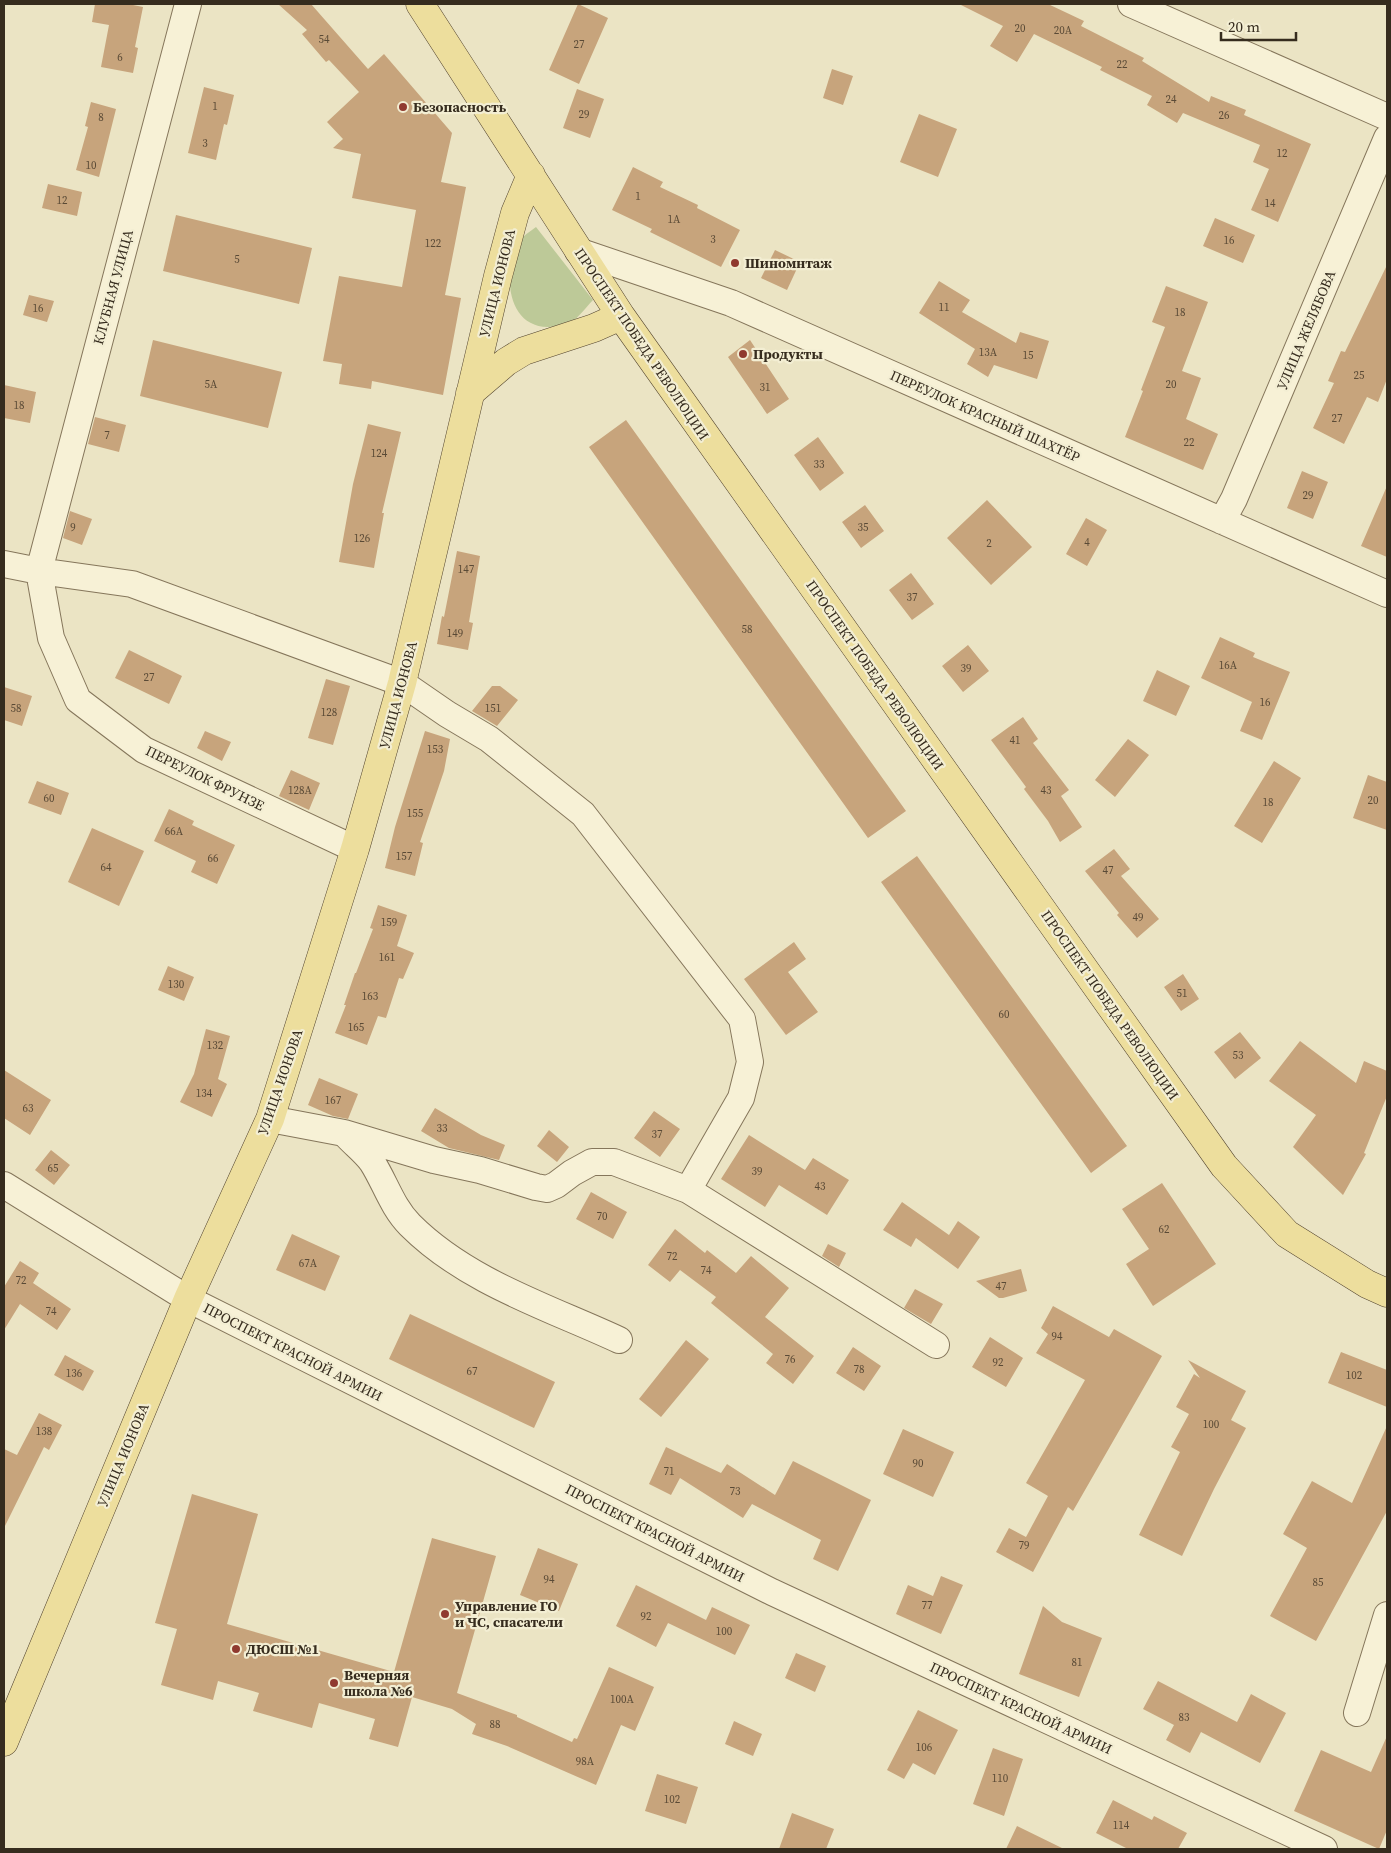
<svg xmlns="http://www.w3.org/2000/svg" width="1391" height="1853" font-family="'Source Serif 4',serif">
	<rect width="100%" height="100%" fill="#ebe4c4"/>
	<path fill="#bdc998" d="M536,227l57,73c-8,8 -17,22 -29,26 -4,2 -11,0 -15,1 -43,1 -47,-57 -30,-85 3,-6 12,-11 17,-15z"/>
	<path fill="#c7a47c" d="M95,4h33l15,3 -8,40 3,1 -5,25 -32,-6 8,-42 -17,-3z
		M278,4h33l57,65 16,-15 68,79 -11,49 25,5 -21,108 16,3 -18,97 -71,-14 -1,8 -32,-5 3,-20 -19,-3 16,-85 63,11 14,-77 -64,-12 9,-44 -28,-6 10,-9 -16,-17 32,-30 -30,-32 -3,2 -24,-28 5,-4z
		M578,4l30,14 -29,66 -30,-14z
		M959,4h89l36,17 -3,5 63,32 -2,3 67,41 2,-6 35,14 -2,5 67,29 -33,78 -27,-12 18,-41 -16,-7 7,-17 -77,-32 -6,10 -30,-18 5,-9 -52,-26 2,-3 -68,-33 -17,28 -27,-16 13,-20z
		M832,69l21,7 -10,29 -20,-7z
		M204,87l30,8 -7,30 -3,-1 -8,36 -28,-7z
		M577,89l27,10 -14,39 -27,-10z
		M91,102l25,7 -17,68 -23,-7 12,-43 -3,-1z
		M919,114l38,15 -19,48 -38,-15z
		M633,167l30,15 -3,5 38,18 -1,3 43,22 -19,37 -71,-35 2,-3 -40,-19z
		M48,184l34,8 -5,24 -35,-8z
		M176,215l136,33 -13,56 -136,-33z
		M1215,218l40,17 -12,28 -40,-17z
		M775,250l25,12 -13,28 -26,-12z
		M1387,265v114l-9,23 -11,-5 -23,47 -31,-16 21,-45 -6,-2 13,-30 4,1z
		M939,281l31,19 -8,12 54,31 4,-11 29,9 -12,38 -43,-14 -6,12 -21,-13 8,-15 -56,-36z
		M1166,286l42,16 -26,69 19,7 -15,41 32,15 -15,36 -78,-33 18,-46 -2,-1 24,-63 -13,-5z
		M29,295l25,6 -7,21 -24,-7z
		M153,340l129,32 -14,56 -128,-32z
		M750,340l39,59 -22,15 -39,-57z
		M4,385l32,7 -6,31 -26,-5z
		M95,417l31,8 -7,27 -31,-8z
		M626,420l280,391 -38,27 -279,-391z
		M368,424l33,8 -19,81h2l-10,55 -35,-6 14,-78z
		M818,437l26,36 -24,18 -26,-36z
		M1302,471l26,11 -15,37 -26,-11z
		M1387,486v71l-26,-11z
		M987,500l45,47 -41,38 -44,-47z
		M865,505l19,26 -23,17 -19,-26z
		M70,511l22,8 -10,26 -19,-7z
		M1086,518l21,12 -20,36 -21,-12z
		M457,551l23,5 -11,66 4,1 -5,27 -31,-6 5,-28 2,1z
		M911,573l23,31 -22,16 -23,-30z
		M1220,637l35,16 -2,4 37,15 -28,68 -22,-9 12,-29 -51,-24z
		M968,645l21,26 -26,21 -21,-26z
		M129,650l53,26 -13,28 -54,-26z
		M1157,670l33,16 -14,30 -33,-15z
		M326,679l24,7 -17,59 -25,-7z
		M492,686h8l18,14 -21,26 -25,-15z
		M4,687l28,9 -10,30 -18,-6z
		M1023,717l15,22 -5,4 36,47 -8,6 21,31 -22,15 -12,-21 -24,-32 2,-2 -35,-47z
		M205,731l26,11 -9,19 -25,-13z
		M425,731l25,8 -6,32 -24,71 3,1 -8,33 -30,-8 10,-41z
		M1128,739l21,16 -34,42 -20,-17z
		M1274,761l27,17 -39,65 -28,-17z
		M291,770l29,13 -11,27 -30,-14z
		M1368,775l19,7v48l-34,-12z
		M37,781l32,12 -8,22 -33,-12z
		M169,809l25,12 -2,4 43,20 -18,39 -26,-12 5,-11 -42,-20z
		M92,828l52,23 -25,55 -51,-24z
		M1114,849l16,20 -9,7 38,43 -22,19 -20,-23 2,-2 -34,-42z
		M917,856l210,290 -36,27 -210,-291z
		M378,905l29,10 -10,31 17,7 -11,26 -4,-1 -13,40 -8,-2 -11,29 -32,-12 11,-28h-2l11,-32h1l17,-44 -3,-1z
		M794,942l12,17 -18,13 30,40 -32,23 -42,-56z
		M168,966l26,11 -10,24 -26,-11z
		M1183,974l16,25 -18,12 -17,-24z
		M206,1029l24,7 -12,43 9,5 -15,33 -32,-15 14,-28z
		M1240,1032l21,26 -26,21 -21,-27z
		M1300,1041l56,42 8,-22 23,10v25l-23,57 2,1 -23,41 -50,-48 23,-32 -47,-34z
		M4,1070l47,30 -21,35 -26,-17z
		M319,1078l39,16 -10,25 -15,-3 -25,-11z
		M435,1108l46,27 24,10 -6,15 -50,-12 -28,-17z
		M654,1111l26,18 -20,28 -26,-19z
		M549,1130l20,17 -12,15 -20,-16z
		M749,1135l56,35 8,-12 36,22 -22,35 -48,-30 -14,22 -44,-28z
		M51,1150l19,15 -16,20 -19,-15z
		M1162,1183l54,81 -63,42 -27,-42 23,-15 -27,-40z
		M591,1192l36,20 -14,27 -37,-20z
		M902,1202l47,33 9,-14 22,16 -22,32 -42,-31 -5,9 -28,-17z
		M675,1229l30,24 2,-3 29,23 15,-17 38,32 -24,29 49,39 -21,28 -27,-21 7,-9 -62,-51 5,-6 -36,-27 -10,12 -22,-17z
		M292,1234l48,22 -15,35 -49,-21z
		M828,1244l18,9 -7,14 -17,-11z
		M20,1261l19,12 -6,10 38,26 -14,21 -37,-26 -16,26v-43z
		M1021,1269l6,22 -24,7h-4l-23,-17z
		M915,1289l28,15 -12,20 -27,-16z
		M1053,1306l56,31 5,-8 48,27 -89,155 -5,-4 -35,65 -37,-20 13,-24 17,9 22,-41 -22,-13 59,-103 -49,-27 12,-19 -7,-6z
		M410,1314l145,68 -21,46 -145,-69z
		M990,1337l33,21 -17,29 -34,-20z
		M686,1340l23,19 -48,58 -22,-18z
		M853,1347l28,19 -17,25 -28,-18z
		M1341,1352l46,18v37l-59,-24z
		M65,1355l29,16 -11,20 -29,-16z
		M1188,1360l58,31 -15,29 15,8 -32,61 -32,67 -43,-21 41,-83 -9,-5 18,-33 -13,-7 18,-33 6,4z
		M39,1413l23,12 -13,25 -5,-3 -40,81v-79l13,6z
		M1387,1426v85l-71,130 -46,-25 37,-68 -24,-14 29,-53 40,22z
		M903,1429l51,23 -21,45 -50,-23z
		M666,1447l55,26 6,-9 48,31 18,-34 78,39 -33,71 -25,-12 8,-19 -69,-36 -9,14 -63,-40 -9,17 -22,-11z
		M192,1494l66,20 -31,110 167,48 38,-134 64,18 -39,137 60,22v2l55,25 2,-4 3,1 32,-72 45,20 -19,44 -14,-6 -25,60 -89,-39 -35,-12 4,-10 -24,-15 -40,-12 -14,50 -29,-8 6,-20 -56,-16 -7,25 -59,-17 6,-18 -41,-12 -5,19 -52,-15 16,-56 -22,-6z
		M538,1548l40,16 -19,47 -39,-16z
		M941,1576l22,9 -22,49 -45,-20 12,-29 25,11z
		M636,1585l70,35 6,-13 38,18 -15,30 -67,-32 -12,24 -40,-21z
		M1043,1606l19,16 40,16 -23,59 -60,-23z
		M796,1653l30,13 -11,26 -30,-14z
		M1158,1681l79,41 14,-28 35,19 -26,50 -59,-31 -11,21 -24,-13 8,-15 -31,-16z
		M918,1710l40,20 -23,45 -22,-12 -9,16 -17,-9z
		M734,1721l28,13 -9,22 -28,-12z
		M1387,1736v94l-8,19 -85,-38 27,-61 50,22z
		M993,1748l30,11 -19,57 -31,-12z
		M657,1774l41,13 -12,37 -41,-13z
		M1113,1800l39,20 2,-4 33,17 -9,16h-50l-32,-16z
		M792,1813l42,16 -8,20h-47z
		M1017,1826l47,23h-58z"/>
	<g fill="none" stroke-linecap="round" stroke-linejoin="round">
		<defs>
			<path id="minor" d="M188,4l-149,567 12,67 27,62 66,50 211,99
				M1131,4l256,113
				M578,251l153,52 656,291
				M1222,521l12,-22 153,-361
				M4,564l35,7 93,13 270,99 45,31 42,25 94,75 159,205 8,43 -9,36 -53,92
				M270,1119l74,14 90,27 46,10 56,17 11,2 9,-4 16,-12 20,-11h22l74,28 248,155
				M346,1135c8,9 19,17 26,27 13,20 20,45 38,63 57,57 138,82 209,115
				M4,1185l184,114 584,293 552,257
				M1357,1713l30,-98"/>
			<path id="major" d="M420,4l201,312 603,850 63,68 80,50 20,9
				M470,393l36,-31 18,-11 70,-23 27,-12
				M4,1742l184,-443 82,-180 85,-270 47,-166 96,-407 17,-63 16,-38"/>
		</defs>
		<use href="#minor" stroke="#85765b" stroke-width="28"/>
		<use href="#major" stroke="#53442f" stroke-width="29"/>
		<use href="#minor" stroke="#f7f1d6" stroke-width="26"/>
		<use href="#major" stroke="#edde9d" stroke-width="28"/>
	</g>
	<g fill="#903a2f" stroke="#f3eed3" stroke-width="2">
		<circle cx="403" cy="107" r="5"/>
		<circle cx="735" cy="263" r="5"/>
		<circle cx="743" cy="354" r="5"/>
		<circle cx="445" cy="1614" r="5"/>
		<circle cx="236" cy="1649" r="5"/>
		<circle cx="334" cy="1683" r="5"/>
	</g>
	<g text-anchor="middle" dominant-baseline="central" stroke-width="4.5" stroke-linejoin="round" paint-order="stroke">
		<g font-size="11" fill="#5a4a36">
			<text x="1020" y="28">20</text>
			<text x="1063" y="30">20А</text>
			<text x="324" y="39">54</text>
			<text x="579" y="44">27</text>
			<text x="120" y="57">6</text>
			<text x="1122" y="64">22</text>
			<text x="1171" y="99">24</text>
			<text x="215" y="106">1</text>
			<text x="584" y="114">29</text>
			<text x="1224" y="115">26</text>
			<text x="101" y="117">8</text>
			<text x="205" y="143">3</text>
			<text x="1282" y="153">12</text>
			<text x="91" y="165">10</text>
			<text x="638" y="196">1</text>
			<text x="62" y="200">12</text>
			<text x="1270" y="203">14</text>
			<text x="674" y="219">1А</text>
			<text x="713" y="239">3</text>
			<text x="1229" y="240">16</text>
			<text x="433" y="243">122</text>
			<text x="237" y="259">5</text>
			<text x="944" y="307">11</text>
			<text x="38" y="308">16</text>
			<text x="1180" y="312">18</text>
			<text x="988" y="352">13А</text>
			<text x="1028" y="355">15</text>
			<text x="1359" y="375">25</text>
			<text x="211" y="384">5А</text>
			<text x="1171" y="384">20</text>
			<text x="765" y="387">31</text>
			<text x="19" y="405">18</text>
			<text x="1337" y="418">27</text>
			<text x="107" y="435">7</text>
			<text x="1189" y="442">22</text>
			<text x="379" y="453">124</text>
			<text x="819" y="464">33</text>
			<text x="1308" y="495">29</text>
			<text x="73" y="527">9</text>
			<text x="863" y="527">35</text>
			<text x="362" y="538">126</text>
			<text x="1087" y="542">4</text>
			<text x="989" y="543">2</text>
			<text x="466" y="569">147</text>
			<text x="912" y="597">37</text>
			<text x="747" y="629">58</text>
			<text x="455" y="633">149</text>
			<text x="1228" y="665">16А</text>
			<text x="966" y="668">39</text>
			<text x="149" y="677">27</text>
			<text x="1265" y="702">16</text>
			<text x="16" y="708">58</text>
			<text x="493" y="708">151</text>
			<text x="329" y="712">128</text>
			<text x="1015" y="740">41</text>
			<text x="435" y="749">153</text>
			<text x="300" y="790">128А</text>
			<text x="1046" y="790">43</text>
			<text x="49" y="798">60</text>
			<text x="1373" y="800">20</text>
			<text x="1268" y="802">18</text>
			<text x="415" y="813">155</text>
			<text x="174" y="831">66А</text>
			<text x="404" y="856">157</text>
			<text x="213" y="858">66</text>
			<text x="106" y="867">64</text>
			<text x="1108" y="870">47</text>
			<text x="1138" y="917">49</text>
			<text x="389" y="922">159</text>
			<text x="387" y="957">161</text>
			<text x="176" y="984">130</text>
			<text x="1182" y="993">51</text>
			<text x="370" y="996">163</text>
			<text x="1004" y="1014">60</text>
			<text x="356" y="1027">165</text>
			<text x="215" y="1045">132</text>
			<text x="1238" y="1055">53</text>
			<text x="204" y="1093">134</text>
			<text x="333" y="1100">167</text>
			<text x="28" y="1108">63</text>
			<text x="442" y="1128">33</text>
			<text x="657" y="1134">37</text>
			<text x="53" y="1168">65</text>
			<text x="757" y="1171">39</text>
			<text x="820" y="1186">43</text>
			<text x="602" y="1216">70</text>
			<text x="1164" y="1229">62</text>
			<text x="672" y="1256">72</text>
			<text x="308" y="1263">67А</text>
			<text x="706" y="1270">74</text>
			<text x="21" y="1280">72</text>
			<text x="1001" y="1286">47</text>
			<text x="51" y="1311">74</text>
			<text x="1057" y="1336">94</text>
			<text x="790" y="1359">76</text>
			<text x="998" y="1362">92</text>
			<text x="859" y="1369">78</text>
			<text x="472" y="1371">67</text>
			<text x="74" y="1373">136</text>
			<text x="1354" y="1375">102</text>
			<text x="1211" y="1424">100</text>
			<text x="44" y="1431">138</text>
			<text x="918" y="1463">90</text>
			<text x="669" y="1471">71</text>
			<text x="735" y="1491">73</text>
			<text x="1024" y="1545">79</text>
			<text x="549" y="1579">94</text>
			<text x="1318" y="1582">85</text>
			<text x="927" y="1605">77</text>
			<text x="646" y="1616">92</text>
			<text x="724" y="1631">100</text>
			<text x="1077" y="1662">81</text>
			<text x="622" y="1699">100А</text>
			<text x="1184" y="1717">83</text>
			<text x="495" y="1724">88</text>
			<text x="924" y="1747">106</text>
			<text x="585" y="1761">98А</text>
			<text x="1000" y="1778">110</text>
			<text x="672" y="1799">102</text>
			<text x="1121" y="1825">114</text>
		</g>
		<g font-size="14" font-weight="bold" fill="#362c1e" stroke="#f3eed3" text-anchor="start">
			<text x="413" y="107">Безопасность</text>
			<text x="745" y="263">Шиномнтаж</text>
			<text x="753" y="354">Продукты</text>
			<text x="455" y="1606">Управление ГО<tspan x="455" dy="16">и ЧС, спасатели</tspan></text>
			<text x="246" y="1649">ДЮСШ №1</text>
			<text x="344" y="1675">Вечерняя<tspan x="344" dy="16">школа №6</tspan></text>
		</g>
		<g font-size="14" fill="#362c1e" stroke="#f3eed3">
			<text transform="translate(497 283) rotate(-76)">УЛИЦА ИОНОВА</text>
			<text transform="translate(113 287) rotate(-75)">КЛУБНАЯ УЛИЦА</text>
			<text transform="translate(1306 330) rotate(-67)">УЛИЦА ЖЕЛЯБОВА</text>
			<text transform="translate(642 344) rotate(56)">ПРОСПЕКТ ПОБЕДА РЕВОЛЮЦИИ</text>
			<text transform="translate(985 416) rotate(24)">ПЕРЕУЛОК КРАСНЫЙ ШАХТЁР</text>
			<text transform="translate(875 675) rotate(55)">ПРОСПЕКТ ПОБЕДА РЕВОЛЮЦИИ</text>
			<text transform="translate(398 695) rotate(-75)">УЛИЦА ИОНОВА</text>
			<text transform="translate(205 778) rotate(26)">ПЕРЕУЛОК ФРУНЗЕ</text>
			<text transform="translate(1110 1005) rotate(55)">ПРОСПЕКТ ПОБЕДА РЕВОЛЮЦИИ</text>
			<text transform="translate(280 1082) rotate(-71)">УЛИЦА ИОНОВА</text>
			<text transform="translate(293 1352) rotate(27)">ПРОСПЕКТ КРАСНОЙ АРМИИ</text>
			<text transform="translate(123 1455) rotate(-67)">УЛИЦА ИОНОВА</text>
			<text transform="translate(655 1533) rotate(27)">ПРОСПЕКТ КРАСНОЙ АРМИИ</text>
			<text transform="translate(1021 1708) rotate(25)">ПРОСПЕКТ КРАСНОЙ АРМИИ</text>
		</g>
	</g>
	<rect width="1391" height="1853" fill="none" stroke="#362c1e" stroke-width="10"/>
	<path d="M1221 32v8h75v-8" fill="none" stroke="#362c1e" stroke-width="2.5"/>
	<text x="1228" y="32" font-size="15" fill="#362c1e" stroke="#f3eed3" stroke-width="4" paint-order="stroke">20 m</text>
</svg>
